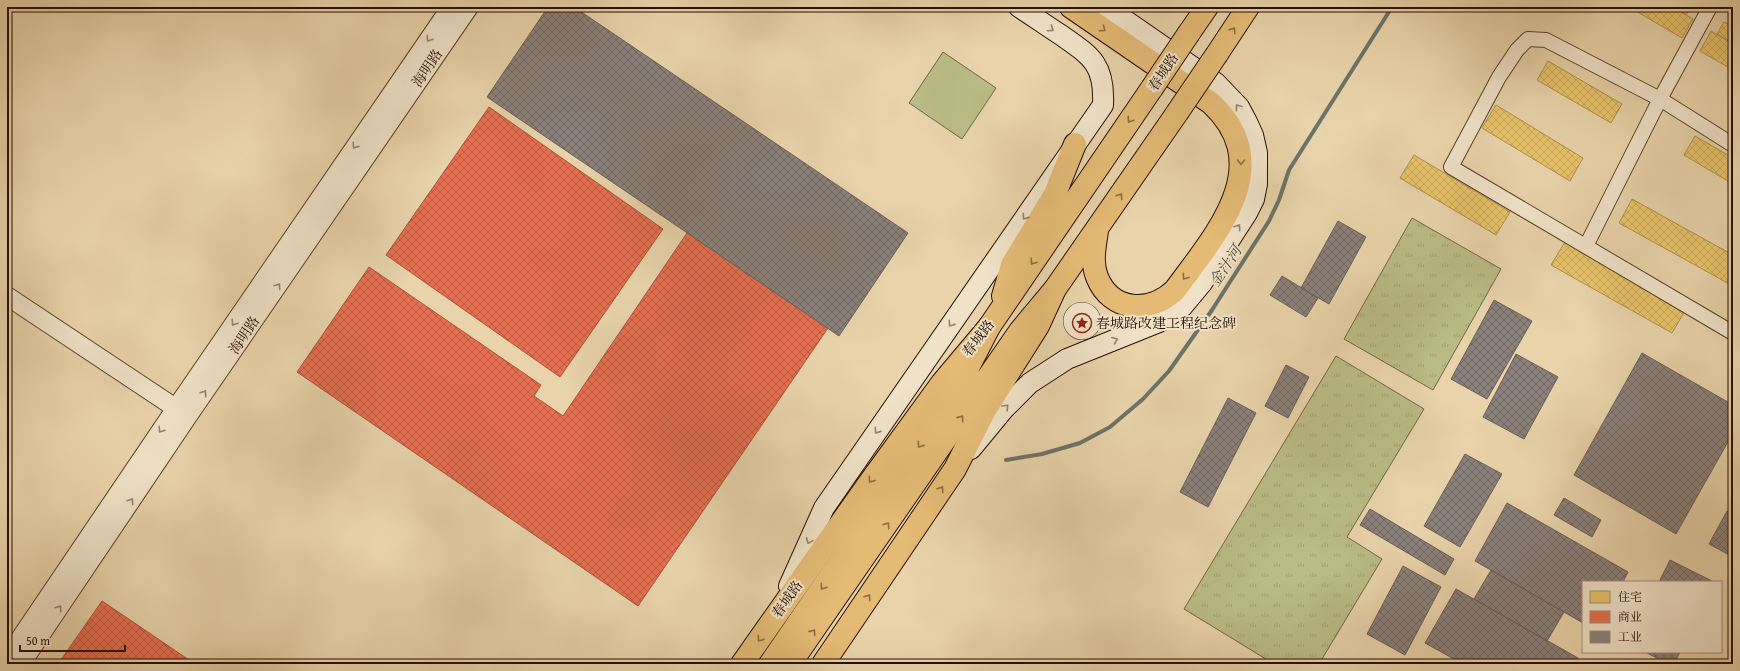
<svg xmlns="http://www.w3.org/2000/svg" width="1740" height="671" font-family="'Gentium Book Plus','Noto Serif SC',serif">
	<defs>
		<pattern id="grass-tufts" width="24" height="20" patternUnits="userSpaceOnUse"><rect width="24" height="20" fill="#babb86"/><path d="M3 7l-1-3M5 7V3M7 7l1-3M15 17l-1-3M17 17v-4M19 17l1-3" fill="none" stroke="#a0a072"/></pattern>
		<pattern id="homes-cross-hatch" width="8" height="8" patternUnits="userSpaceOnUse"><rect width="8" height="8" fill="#e9c46a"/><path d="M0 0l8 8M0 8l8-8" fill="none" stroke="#c8a75a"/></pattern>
		<pattern id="shops-cross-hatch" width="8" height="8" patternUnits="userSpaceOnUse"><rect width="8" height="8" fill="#e76f51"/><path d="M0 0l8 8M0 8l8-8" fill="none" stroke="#bb5a41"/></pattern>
		<pattern id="industry-cross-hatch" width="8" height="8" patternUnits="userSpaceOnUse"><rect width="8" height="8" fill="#8a817c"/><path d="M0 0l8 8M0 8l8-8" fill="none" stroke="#716863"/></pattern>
	</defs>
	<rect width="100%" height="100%" fill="#e8d3aa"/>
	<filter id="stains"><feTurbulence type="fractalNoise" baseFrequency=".005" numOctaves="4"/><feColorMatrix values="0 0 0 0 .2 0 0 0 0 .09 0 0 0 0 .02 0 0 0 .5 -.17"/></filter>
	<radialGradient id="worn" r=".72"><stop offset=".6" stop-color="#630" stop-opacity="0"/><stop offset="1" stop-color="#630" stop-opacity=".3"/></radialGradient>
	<path fill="url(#grass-tufts)" stroke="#706543" d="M1412,218l89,51 -68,121 -89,-51z
		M1336,356l88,53 -77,128 35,22 -63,105h-45l-90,-55z"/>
	<path fill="#babb86" stroke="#706543" d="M943,52l53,36 -34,51 -53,-36z"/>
	<path fill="url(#homes-cross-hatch)" stroke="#af8e4a" d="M1629,7h44l20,12 -11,19z
		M1673,7h18l-5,8z
		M1724,22l9,5v17l-16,-10z
		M1711,31l22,13v26l-33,-19z
		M1548,61l74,43 -11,19 -74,-43z
		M1496,105l87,53 -13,23 -88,-53z
		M1695,136l38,22v26l-49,-29z
		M1414,155l96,57 -14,23 -96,-57z
		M1632,199l101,56v31l-114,-63z
		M1565,242l121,67 -14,24 -121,-68z"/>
	<path fill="url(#shops-cross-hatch)" stroke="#ad5239" d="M489,107l174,122 -103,148 -174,-122z
		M687,233l141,95 -190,278 -341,-234 72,-105 172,118 -7,11 29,20z
		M102,601l93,63h-137z"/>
	<path fill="url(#industry-cross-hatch)" stroke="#6c5f57" d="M548,7h26l334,226 -69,103 -352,-239z
		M1338,221l28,16 -37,67 -28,-16z
		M1282,276l36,22 -12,19 -36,-22z
		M1494,300l38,21 -45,78 -36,-20z
		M1642,353l91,52v28l-57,101 -102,-59z
		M1516,354l42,23 -34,62 -41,-22z
		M1286,365l23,12 -21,41 -23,-12z
		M1228,398l28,15 -48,94 -28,-15z
		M1465,454l37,20 -42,73 -36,-21z
		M1564,498l37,22 -9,17 -38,-22z
		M1507,503l121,69 -5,10h-40v41l-108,-62z
		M1370,509l84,50 -9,16 -85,-50z
		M1727,511l6,3v43l-24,-13z
		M1670,560l44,22h-55z
		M1403,566l38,21 -36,68 -38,-21z
		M1491,570l73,42 -17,29 -73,-42z
		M1456,589l122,69 -4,6h-111l-38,-21z
		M1645,652h35l-6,12h-5z"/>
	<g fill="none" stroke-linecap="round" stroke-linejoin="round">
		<path stroke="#6b7469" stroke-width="4" d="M1006,460l36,-6 38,-11 30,-16 33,-28 26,-28 43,-61 57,-89 10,-21 10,-30 103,-163"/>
		<defs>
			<path id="pedestrian" d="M1069 321a13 13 0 1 1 26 0a13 13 0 1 1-26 0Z"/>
			<path id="minor" d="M1733,145l-73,-46 -114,-59 -18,-1 -11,11 -18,27 -48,90 282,166
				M1586,246l74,-147 50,-92"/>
			<path id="tertiary" d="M7,296l179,119
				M7,658l169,-250 275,-401
				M21,664l167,-248 281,-409"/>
			<path id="secondary" d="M971,449l33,-40 26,-26 37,-24 92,-37 23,-15 20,-24 45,-70 7,-14 3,-15v-31l-4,-18 -6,-13 -8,-15 -23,-24 -110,-76
				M789,586l35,-78 279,-403c2,-41 -12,-49 -42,-70 -14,-9 -28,-19 -42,-28"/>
			<path id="primary" d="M1071,7l140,96c67,63 5,131 -36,187 -25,24 -64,22 -78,-13 -6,-15 -2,-31 0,-46
				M1189,33l18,-26
				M1217,54l31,-47
				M1003,296l9,-31 43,-71 20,-50
				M742,664l125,-178 75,-103 47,-56 163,-239
				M823,664l132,-195 30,-59 53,-84 17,-37 122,-176"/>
			<path id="trunk" d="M770,664l183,-267 36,-70
				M790,664l230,-333 35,-42"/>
		</defs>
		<use href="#pedestrian" stroke="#57402a" stroke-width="12"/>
		<use href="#minor" stroke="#57402a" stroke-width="16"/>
		<use href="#tertiary" stroke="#57402a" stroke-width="20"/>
		<use href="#secondary" stroke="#270f00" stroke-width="22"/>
		<use href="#primary" stroke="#270f00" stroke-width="24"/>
		<use href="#trunk" stroke="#270f00" stroke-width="24"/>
		<use href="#pedestrian" stroke="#f0e2c8" stroke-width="11"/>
		<use href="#minor" stroke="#f0e2c8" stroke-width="14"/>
		<use href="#tertiary" stroke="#f0e2c8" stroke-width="18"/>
		<use href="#secondary" stroke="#f0e2c8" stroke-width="20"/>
		<use href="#primary" stroke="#e4ba75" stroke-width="22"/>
		<use href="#trunk" stroke="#e4ba75" stroke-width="22"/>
		<defs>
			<path id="primary-bridge" d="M1152,88l37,-55
				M1177,113l40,-59"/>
		</defs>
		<use href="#primary-bridge" stroke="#270f00" stroke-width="24" stroke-linecap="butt"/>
		<use href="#primary-bridge" stroke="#e4ba75" stroke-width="22"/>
	</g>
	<defs><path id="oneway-chevron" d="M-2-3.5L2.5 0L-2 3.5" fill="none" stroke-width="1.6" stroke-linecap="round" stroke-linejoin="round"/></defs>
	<g stroke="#96836e">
		<use href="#oneway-chevron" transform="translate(1051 29) rotate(34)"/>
		<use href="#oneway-chevron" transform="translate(429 39) rotate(124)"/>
		<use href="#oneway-chevron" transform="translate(1238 107) rotate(-127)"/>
		<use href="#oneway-chevron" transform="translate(355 146) rotate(124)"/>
		<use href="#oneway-chevron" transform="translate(1025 217) rotate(125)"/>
		<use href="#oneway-chevron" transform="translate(1238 227) rotate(-56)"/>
		<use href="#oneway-chevron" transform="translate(278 286) rotate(-56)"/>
		<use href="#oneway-chevron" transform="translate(234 323) rotate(124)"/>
		<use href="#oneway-chevron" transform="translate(951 324) rotate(125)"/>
		<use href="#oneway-chevron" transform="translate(1115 340) rotate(-22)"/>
		<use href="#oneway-chevron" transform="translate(204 393) rotate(-56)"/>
		<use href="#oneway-chevron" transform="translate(1006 407) rotate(-47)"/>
		<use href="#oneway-chevron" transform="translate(161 430) rotate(124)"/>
		<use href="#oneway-chevron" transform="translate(877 431) rotate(125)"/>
		<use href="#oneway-chevron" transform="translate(131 501) rotate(-56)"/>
		<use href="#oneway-chevron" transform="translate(809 541) rotate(114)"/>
		<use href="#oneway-chevron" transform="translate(59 608) rotate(-56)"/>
	</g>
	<g stroke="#8f6d40">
		<use href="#oneway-chevron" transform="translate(1103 29) rotate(34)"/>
		<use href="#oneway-chevron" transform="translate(1233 30) rotate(-57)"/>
		<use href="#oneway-chevron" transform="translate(1130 120) rotate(124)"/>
		<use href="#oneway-chevron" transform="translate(1241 162) rotate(91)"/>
		<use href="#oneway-chevron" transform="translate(1120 196) rotate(-56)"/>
		<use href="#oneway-chevron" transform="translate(1033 262) rotate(124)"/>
		<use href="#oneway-chevron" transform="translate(1185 277) rotate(126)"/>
		<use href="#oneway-chevron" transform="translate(961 418) rotate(-55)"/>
		<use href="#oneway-chevron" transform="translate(920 445) rotate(125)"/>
		<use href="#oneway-chevron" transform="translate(871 480) rotate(126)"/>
		<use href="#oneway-chevron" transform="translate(941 489) rotate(-56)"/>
		<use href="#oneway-chevron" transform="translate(887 525) rotate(-55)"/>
		<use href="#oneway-chevron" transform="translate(823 587) rotate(124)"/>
		<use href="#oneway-chevron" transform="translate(868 597) rotate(-56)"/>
		<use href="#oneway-chevron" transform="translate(813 632) rotate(-55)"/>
		<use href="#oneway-chevron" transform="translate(760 639) rotate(124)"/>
	</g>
	<defs>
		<symbol id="sight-ring" viewBox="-11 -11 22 22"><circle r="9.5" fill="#f0e2c8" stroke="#8f2418" stroke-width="1.5"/><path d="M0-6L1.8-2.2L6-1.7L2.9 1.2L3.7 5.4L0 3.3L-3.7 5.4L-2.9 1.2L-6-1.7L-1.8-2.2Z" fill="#8f2418"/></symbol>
	</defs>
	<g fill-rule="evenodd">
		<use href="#sight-ring" x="1071" y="312" width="22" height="22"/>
	</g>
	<g text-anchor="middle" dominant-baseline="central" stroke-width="4" stroke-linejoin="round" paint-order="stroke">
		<g font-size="14" fill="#270f00" stroke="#f0e2c8">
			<text transform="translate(427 68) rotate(-56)">海明路</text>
			<text transform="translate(1163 72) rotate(-56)">春城路</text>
			<text transform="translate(244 335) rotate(-56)">海明路</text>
			<text transform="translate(978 338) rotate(-52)">春城路</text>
			<text transform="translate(787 599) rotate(-55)">春城路</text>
		</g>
		<g font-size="14" fill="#270f00" stroke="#f0e2c8" text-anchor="start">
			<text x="1096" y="323">春城路改建工程纪念碑</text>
		</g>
		<g font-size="15" font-style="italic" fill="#4f4a3d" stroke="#f0e2c8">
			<text transform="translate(1225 266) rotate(-56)">金汁河</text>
		</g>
	</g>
	<rect width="1740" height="671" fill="none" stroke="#e8d3aa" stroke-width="24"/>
	<rect x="8" y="8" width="1724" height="655" fill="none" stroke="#270f00" stroke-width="2"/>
	<rect x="12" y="12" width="1716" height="647" fill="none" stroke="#270f00"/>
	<rect x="1582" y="581" width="140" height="72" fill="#f0e2c8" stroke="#a08e78"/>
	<rect x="1590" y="591" width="20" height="12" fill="#e9c46a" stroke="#a08e78"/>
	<text x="1618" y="601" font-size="12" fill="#270f00">住宅</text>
	<rect x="1590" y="611" width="20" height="12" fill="#e76f51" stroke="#a08e78"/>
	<text x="1618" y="621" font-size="12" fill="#270f00">商业</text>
	<rect x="1590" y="631" width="20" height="12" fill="#8a817c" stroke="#a08e78"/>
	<text x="1618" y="641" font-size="12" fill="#270f00">工业</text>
	<path d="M20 645v6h105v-6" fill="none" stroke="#270f00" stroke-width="2"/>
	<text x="26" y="645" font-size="12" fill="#270f00" stroke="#f0e2c8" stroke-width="3" paint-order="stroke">50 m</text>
	<rect width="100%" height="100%" filter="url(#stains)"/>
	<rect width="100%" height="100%" fill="url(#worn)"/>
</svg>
